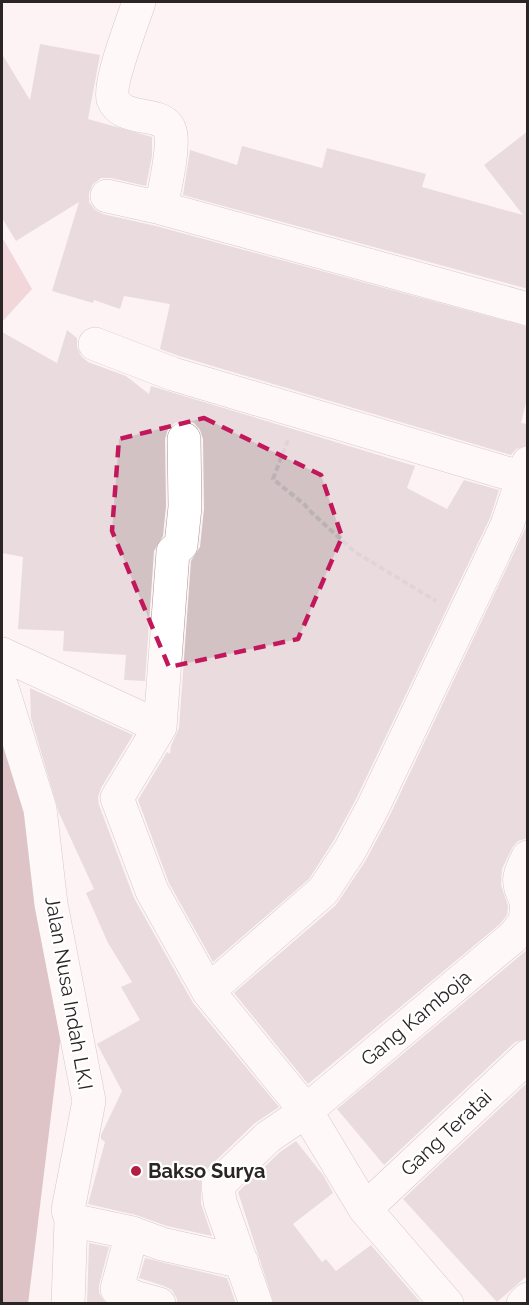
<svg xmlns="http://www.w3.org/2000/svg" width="529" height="1305" font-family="Raleway,sans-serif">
	<rect width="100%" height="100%" fill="#fdf3f4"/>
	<path fill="#e2b7ba" d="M2,237l30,52 -30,33z"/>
	<path fill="#b98d91" d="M2,732l44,161 16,133 -34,278 -26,-1z"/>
	<path fill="#d2c2c3" d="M40,44l60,11 -12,64 64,18v19l-6,30 -35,-8h-10l-8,6 -4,9v9l6,8 8,4 53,12 372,101v68l-7,28 7,1v21l-12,4 -5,6 -332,-99 -19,-7 10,-45 -46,-8 -4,13 -26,-9 -1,3 -41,-12 27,-89 -63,39 -14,-23v-164l28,46z
		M528,131v158l-345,-94 7,-45 47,15 5,-19 80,22 5,-20 99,26 -4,13 101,28 -39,-50z
		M67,330l10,8v9l4,9 7,6 38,14 23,18 2,-8 264,80 -8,22 40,21 17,-29 35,10 -9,28 -134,281 -22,41 -25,39 -96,83 -44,-79 -31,-83 29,-48 3,2 1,-8 8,-18 12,-167 9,-14 4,-38 -1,-70 -3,-9 -6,-7 -10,-3 -9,3 -7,6 -3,10 1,67 -3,30 -9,15 -9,130 -21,-1 2,-25 -63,-4 1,-20 -46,-2 5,-72 -21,-4v-221l55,31z
		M528,523v315l-10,3 -6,7 -10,21 -1,16 7,21 -1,9 -7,9 -192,160 -74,-91 102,-88 30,-45 24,-45z
		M30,688l103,47 -32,53 -3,9 1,8 35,93 59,105 86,104 -24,16 -50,48 -4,7v26l11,32 -45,-10 -31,-11 -48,-11 17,-62 -4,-3v-4l21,-44 -25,-47 43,-24 -19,-33 11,-5 -24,-39 -22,-50 8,-4 -35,-76 -28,-95z
		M528,949v89l-13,4 -131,123 -47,-56z
		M528,1082v193l-31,27 -94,-103z
		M296,1141l27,34 10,18 -40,31 29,38 4,-3 10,12 35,-26 51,59h-148l-36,-112 42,-40z
		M89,1243l20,4 -10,38v8l7,11h-19z
		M145,1258l82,20 9,26h-59v-5l-5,-9 -8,-4 -25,-8z"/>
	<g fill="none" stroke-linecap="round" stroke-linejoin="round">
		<defs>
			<path id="street" d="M139,2c-6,18 -31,82 -26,97 10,25 51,10 57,32 5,17 -6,59 -9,77
				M107,196l54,12 367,101
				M95,344l78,30 350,104
				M184,439l1,68 -4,38 -8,7 -13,175 -43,71 35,93 56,100 98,120 59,98 82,95
				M2,654l158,73
				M2,687l38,122 11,95 38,197 -21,109 3,10 -3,84
				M208,991l115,-100 27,-41 23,-43 134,-282 21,-62
				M365,1209l163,-153
				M71,1220l61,13 30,11 80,18
				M132,1233l-15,56 20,9 22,6
				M256,1304l-36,-102 -2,-17 50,-48 38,-26 207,-174 12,-15 2,-20c-11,-19 -9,-26 1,-45
				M523,1304l5,-5"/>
		</defs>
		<use href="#street" stroke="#a69798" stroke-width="34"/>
		<path stroke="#bbb2b3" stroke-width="4" stroke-dasharray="6 3" stroke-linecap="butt" d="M288,440l-15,39 32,26 7,8 43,39 81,49"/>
		<use href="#street" stroke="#fff" stroke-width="33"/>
	</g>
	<path d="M0 0H529V1305H0ZM204,418l117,57 21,62 -44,102 -129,28 -57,-136 7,-92z" fill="#fdf3f4" fill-opacity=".55" fill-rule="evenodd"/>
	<path fill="none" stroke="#c2185b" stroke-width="4.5" stroke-dasharray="12 8" stroke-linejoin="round" d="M204,418l117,57 21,62 -44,102 -129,28 -57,-136 7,-92z"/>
	<circle fill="#b11f45" stroke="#fff" stroke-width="2" cx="136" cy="1171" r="6"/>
	<g text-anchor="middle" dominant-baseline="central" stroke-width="4.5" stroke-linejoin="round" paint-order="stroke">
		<g font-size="20" fill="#2b2525" stroke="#fff">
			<text transform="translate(69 993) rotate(80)">Jalan Nusa Indah LK.I</text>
			<text transform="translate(416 1018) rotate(-40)">Gang Kamboja</text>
			<text transform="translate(446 1133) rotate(-43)">Gang Teratai</text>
		</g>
		<g font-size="20" font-weight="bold" fill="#2b2525" stroke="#fff" text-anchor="start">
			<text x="148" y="1171">Bakso Surya</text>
		</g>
	</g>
	<rect width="529" height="1305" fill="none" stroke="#2b2525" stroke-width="6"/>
</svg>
